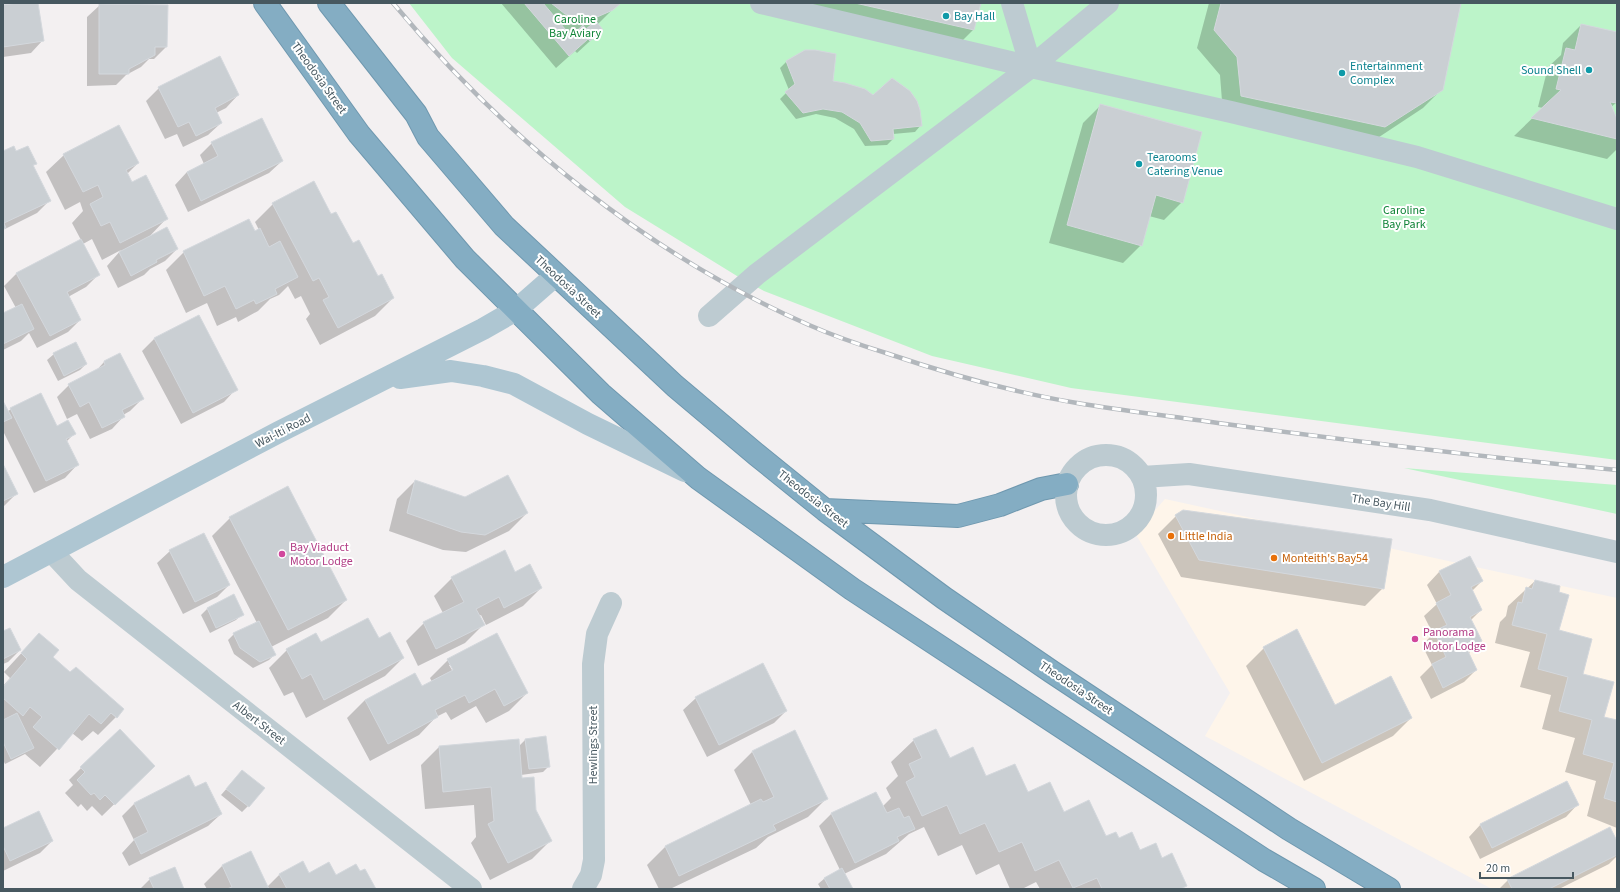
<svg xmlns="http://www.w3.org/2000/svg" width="1620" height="892" font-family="'Source Sans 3',sans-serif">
	<rect width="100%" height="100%" fill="#f3f0f1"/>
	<path fill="#fef5ea" d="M1165,499l452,99v291h-125l-287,-153 25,-43 -95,-160z"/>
	<path fill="#bcf4c9" d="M409,3h1208v457l-546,-72 -139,-32 -168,-65 -27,-15 -112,-69 -173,-149z
		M1404,468l213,17v29z"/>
	<path fill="#0003" fill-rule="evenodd" d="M23,3h14l6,37 -12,13 -28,4v-51z
		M501,3h118l-22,22 5,5 -25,23 -2,-2 -19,17z
		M766,3h214l-6,26 -23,23z
		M1209,3h251l-18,86 -19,19 -56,37 -144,-31 -3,-39 -23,-27z
		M100,5l66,42 -12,12h-5l-8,8 -15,8 -10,10 -29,1v-69z
		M1581,25l36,8v66l-1,4 -5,4 6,15v27l-10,10 -93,-23 29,-28 -5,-1 10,-40 13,-12 2,-12z
		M786,62l46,20 89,43 -6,7 -22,2v5l-6,6 -22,1 -11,-17 -19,-11 -19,-4 -20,5 -16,-20 9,-9 -9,-22z
		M159,88l79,7 -12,13 -10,5 5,10 -13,12 -25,12 -6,-13 -12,5 -19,-38z
		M1101,105l81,97 -18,18 -15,-4 -8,29 -18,18 -74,-20 34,-120z
		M212,143l70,18 -13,12 -81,39 -13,-27 12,-13 17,-8 -4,-9z
		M3,153h13l20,11 -3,2 16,35 -12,12 -34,17z
		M64,155l74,8 -11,11 5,9 34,36 -18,19 29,11 -12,12 -15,8 -6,6 -26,13 -11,-22 14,-16 -19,10 -10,-21 -9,5 16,30 -13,13 -18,10 12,23 -12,12 -31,16 -8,-15 -8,8 -18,9v-36l13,-6 -12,-22 13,-13 64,-33 -9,-17 11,-12 -3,-9 -15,8 -19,-38z
		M273,204l58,12 62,82 -18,18 -55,29 -14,-26 4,-5 -9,-18 -6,3 -7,-13 -9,9 -9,4 -12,12 -20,11 -2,-5 -19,9 -10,-23 -21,10 -20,-43 18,-18 75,-22 -4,-8z
		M154,339l82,50 -12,13 -43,22 -39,-73z
		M54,354l32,10 -6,6 -22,11 -11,-21z
		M120,354l22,45 -12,12 -7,4 1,1 -12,13 -22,10 -13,-25 -10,5 -10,-22 12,-12 26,-13 9,-10z
		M40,394l17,33 17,7 -8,8 11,23 -12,13 -31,15 -31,-62v-27l4,8 4,-3z
		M3,466l13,28 -13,13z
		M415,481l50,17 62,15 -18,18 -43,21 -23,-2 -54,-19 8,-32z
		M1176,516l207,72 -18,18 -184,-29 -23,-43z
		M230,518l116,82 -18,18 -57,29 4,7 -6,6 -16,8 -19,-14 -6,-14 6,-6 23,-11 -45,-87z
		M170,551l59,34 -12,12 -34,17 -26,-51z
		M1470,557l12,24 -10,10 9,19 -11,11 11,20 -13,13 8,16 -12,12 -33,17 -11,-22 12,-12 -10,-20 11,-11 -9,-18 13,-12 -10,-19 12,-13z
		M515,573l26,15 -18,18 -37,19 -5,-10 -2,1 4,9 -18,18 -47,23 -12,-25 18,-18 19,-10 -9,-17 18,-18z
		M1535,581l23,50 45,86 14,4v107l-30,-12 9,-35 -31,-9 10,-34 -33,-9 9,-34 -31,-8 10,-35 -35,-9 5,-21 6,-6 2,-10z
		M234,596l8,18 -6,6 -26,13 -9,-18 6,-6z
		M3,632l17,18 -12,12 -5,2z
		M39,634l13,23 64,60 -18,18 -5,-4 -11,10 -10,-8 -32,34 -15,-13 -20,10 -2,-4v-74l7,-8 -6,-6z
		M378,639l25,19 -18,18 -79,42 -13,-26 -9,4 -15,-28 18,-18 33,-6z
		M1264,648l71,58 76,12 -18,18 -89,45 -58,-115z
		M448,660l79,33 -18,18 -23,12 -10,-17 -25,14 -5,-8 -10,5 -17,18 -49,26 -23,-43 18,-18 56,-12 11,-6 -2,-4zM449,665h3l3,10z
		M696,698l90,13 -12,12 -67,34 -24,-47z
		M119,730l22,48 -39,38 -10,-10 -5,5 -6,-7 -3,3 -13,-14 8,-8 -4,-5z
		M525,740l24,26 -6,6 -22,3 14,35 15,31 -18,18 -42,21 -19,-37 5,-6 -2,-32 -49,4 -4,-44 18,-18 80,-1z
		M914,740l35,20 37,18 41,15 78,45 13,1 22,12 22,8 24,26 -4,4h-142l-4,-7 -14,7h-12l-11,-25 -23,11 -14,-30 -24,11 -14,-29 -15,7 -23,20 -42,20 8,15h-31l-3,-5 7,-6 15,-8 -21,-44 12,-12 45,-21 6,14 9,-9 -5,-10 12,-12 -7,-14z
		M752,752l74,47 -18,18 -40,20 -12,11 -86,41h-11l-12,-24 18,-18 86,-42 -17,-35z
		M242,771l6,35 -6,6 -21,-17z
		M195,788l26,26 -13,12 -79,40 -7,-13 12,-13 -12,-24 12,-12z
		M1578,804l-12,13 -86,42 -11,-22 12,-13z
		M3,829l49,12 -12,12 -37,18z
		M1617,843v13l-8,8 -50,25h-60l9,-9z
		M251,852l16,35 13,-13h29l27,2 23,-3 16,16h-168l-3,-5 18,-18z
		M150,879l32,10h-42z"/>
	<path fill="#cacfd3" stroke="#d4d8dd" d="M17,3h21l6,38 -41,6v-42z
		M524,3h19l28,33 12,-11 3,4 10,-8 7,9 -13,11 -2,-2 -19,17z
		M551,3h70l-8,7 -16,7 -16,1 -16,-4z
		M855,3h126l-7,27z
		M1221,3h240l-18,87 -58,37 -144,-31 -4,-39 -23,-27z
		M99,4l69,1 -1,42h-12v8l-26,14v5h-30z
		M1581,24l36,8v71l-7,-1 7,17v20l-86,-21 30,-28 -5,-1 10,-41 9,2z
		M805,50h10l21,4 -3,27 12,2 20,6 8,6 19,-17 18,13 7,10 3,9 2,16 -29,3 1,10 -23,2 -11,-18 -18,-11 -19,-3 -20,4 -18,-21 10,-8 -9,-23z
		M220,56l19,39 -24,13 7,15 -26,13 -7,-14 -11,5 -20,-40z
		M1100,104l102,28 -19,71 -27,-8 -14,51 -75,-21z
		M262,118l21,43 -82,40 -14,-29 31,-16 -7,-14z
		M119,125l20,38 -13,7 6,12 14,-7 22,44 -48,24 -10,-21 -9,4 -11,-22 13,-7 -5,-12 -15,7 -20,-38z
		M14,146l2,5 12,-5 9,18 -4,1 18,36 -47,22 2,5 -3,1v-78z
		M314,181l17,33 5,-2 17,31 6,-3 19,36 4,-2 12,24 -56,30 -15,-28 6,-3 -10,-19 -6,3 -41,-78z
		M249,219l6,12 5,-3 9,19 11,-6 18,36 -23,12 2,5 -21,10 -2,-4 -18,9 -11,-23 -21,10 -21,-45z
		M167,227l11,22 -22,11 1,2 -26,14 -12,-24z
		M81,239l19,36 -33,17 14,28 -31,16 -34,-63z
		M22,304l12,25 -31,15v-31z
		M199,315l39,75 -45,23 -39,-75z
		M76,342l11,22 -23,12 -11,-23z
		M120,353l24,46 -22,11 3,7 -23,11 -13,-26 -9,5 -12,-23 37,-19 -1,-4z
		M41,393l16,33 11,-6 8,14 -10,5 13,26 -33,16 -36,-73z
		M3,401l9,17 -9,4z
		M3,464l15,30 -15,7z
		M508,475l20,38 -43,22 -24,-3 -54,-19 8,-33 50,17z
		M288,486l59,114 -59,30 -59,-113z
		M1183,510l209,29 -8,50 -185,-29 -24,-45z
		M204,533l26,52 -35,17 -26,-52z
		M505,550l10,22 15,-8 12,24 -38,20 -5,-11 -23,12 9,16 -49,24 -13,-27 41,-20 -13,-25z
		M1470,556l13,25 -12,6 11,23 -12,7 12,24 -15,8 10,21 -34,18 -11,-24 14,-7 -12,-26 13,-6 -11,-22 15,-8 -12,-24z
		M1535,580l25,6 -1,6 10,3 -10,35 33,9 -9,35 31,8 -10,35 13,3v82l-13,-4 10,-35 -31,-9 9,-34 -33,-9 9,-34 -30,-8 9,-35 -35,-9 6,-23 4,1 4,-16 6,2z
		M234,594l10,21 -28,13 -9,-20z
		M368,618l11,20 11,-6 14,26 -80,42 -13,-26 -9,5 -16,-30 30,-16 5,9z
		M259,621l17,34 -16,7 -20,-14 -7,-15z
		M10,628l11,22 -18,9v-28z
		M1297,629l38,76 56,-29 21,42 -90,45 -59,-116z
		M39,633l20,17 -6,7 17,15 6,-5 48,42 -7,9 -6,-5 -10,11 -12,-10 -30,36 -26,-23 9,-10 -12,-10 -7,9 -20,-18v-11l24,-28 -6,-6z
		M497,633l31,60 -24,13 -9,-17 -26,14 -4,-8 -30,15 3,7 -50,27 -23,-44 50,-27 7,13 31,-16 -6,-11z
		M763,663l24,48 -68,34 -24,-48z
		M17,713l17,35 -23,11 -8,-17v-22z
		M120,729l35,37 -40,39 -10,-10 -5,5 -6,-7 -3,2 -14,-15 8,-8 -5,-5z
		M936,729l14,29 23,-11 13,29 29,-12 13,28 22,-10 14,30 25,-12 17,36 10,-4 3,6 13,-6 8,18 16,-7 6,15 10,-5 15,33 -7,3h-78l-5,-11 -24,10 -14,-28 -24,11 -13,-29 -23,10 -14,-29 -25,11 -13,-29 -25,11 -16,-34 9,-5 -6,-13 13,-6 -9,-19z
		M795,730l33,69 -55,26 3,5 -97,46 -14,-30 96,-47 2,3 11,-5 -22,-46z
		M546,736l4,31 -21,2 -4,-30z
		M519,739l3,39 12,-1 2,33 16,31 -44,22 -20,-39 6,-3 -3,-34 -48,5 -4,-46z
		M242,770l23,18 -16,19 -23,-18z
		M189,775l6,12 11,-5 16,32 -81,40 -7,-15 14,-7 -14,-29z
		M1567,781l12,24 -87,43 -12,-24z
		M876,792l11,21 12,-5 5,10 5,-2 6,13 -18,8 2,4 -44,22 -24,-50z
		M39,811l14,30 -43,20 -7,-15v-18z
		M1610,827l7,14v14l-68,34h-37l-5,-10z
		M251,851l18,38h-42l5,-2 -10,-22z
		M303,861l6,12 20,-11 7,13 20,-11 4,7 5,-2 11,20h-89l-8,-15z
		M175,867l9,22h-30l-5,-11z
		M842,868l11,21h-23l-6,-11z"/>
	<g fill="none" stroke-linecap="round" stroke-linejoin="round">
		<defs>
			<path id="highway" d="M265,3l94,131 106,125 136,135 97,84 154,111 412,271 50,29
				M329,3l87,111 12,23 76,89 171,160 82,69 68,55 119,88 108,74 237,157 100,60
				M825,510l133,6 42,-11 41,-16 26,-5"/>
		</defs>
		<use href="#highway" stroke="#6f98af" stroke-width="24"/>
		<path stroke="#bdcbd1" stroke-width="22" d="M761,3l270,64 200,45 186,45 200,62
			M1012,3l19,64
			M709,316l48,-42 274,-207 77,-64
			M1066 495a40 40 0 1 1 80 0a40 40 0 1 1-80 0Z
			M1142,477l47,-3 241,36 187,42
			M52,552l26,28 393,309
			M583,889l8,-14 3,-15 -1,-196 4,-30 14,-31"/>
		<path stroke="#aec6d2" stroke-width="22" d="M400,378l51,-7 32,5 31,8 74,40 97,47
			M3,577l276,-145 204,-103 33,-19 40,-35"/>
		<use href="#highway" stroke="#84adc3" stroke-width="22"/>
		<defs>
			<path id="rail" d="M393,3c113,136 254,251 416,322 25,11 51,20 77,28 62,21 125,39 191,50 47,8 94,13 141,20 133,18 266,34 399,47"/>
		</defs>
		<use href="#rail" stroke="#b2b7bc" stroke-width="4.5"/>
		<use href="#rail" stroke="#fff" stroke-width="3" stroke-dasharray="9" stroke-linecap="butt"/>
	</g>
	<g fill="#0f9aa8" stroke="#fff" stroke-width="1.5">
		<circle cx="946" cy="16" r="4"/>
		<circle cx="1589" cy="70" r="4"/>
		<circle cx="1342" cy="73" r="4"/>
		<circle cx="1139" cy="164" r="4"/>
	</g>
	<g fill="#e8710a" stroke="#fff" stroke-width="1.5">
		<circle cx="1171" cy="536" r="4"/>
		<circle cx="1274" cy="558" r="4"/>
	</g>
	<g fill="#d1479c" stroke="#fff" stroke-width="1.5">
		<circle cx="282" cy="554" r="4"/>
		<circle cx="1415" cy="639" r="4"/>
	</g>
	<g text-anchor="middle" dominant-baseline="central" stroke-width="4" stroke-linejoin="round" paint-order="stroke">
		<g font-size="12" fill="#0d838f" stroke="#fff" text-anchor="start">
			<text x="954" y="16">Bay Hall</text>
			<text x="1350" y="66">Entertainment<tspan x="1350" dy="14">Complex</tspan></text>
			<text x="1581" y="70" text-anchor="end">Sound Shell</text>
			<text x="1147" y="157">Tearooms<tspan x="1147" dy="14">Catering Venue</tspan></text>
		</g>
		<g font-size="12" fill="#0f8437" stroke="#fff">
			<text x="575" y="19">Caroline<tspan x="575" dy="14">Bay Aviary</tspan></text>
			<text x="1404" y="210">Caroline<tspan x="1404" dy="14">Bay Park</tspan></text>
		</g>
		<g font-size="12" fill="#475860" stroke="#fff">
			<text transform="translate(319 78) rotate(54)">Theodosia Street</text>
			<text transform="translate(568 287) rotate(43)">Theodosia Street</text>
			<text transform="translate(283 431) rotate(-27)">Wai-Iti Road</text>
			<text transform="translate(813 499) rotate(38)">Theodosia Street</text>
			<text transform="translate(1381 503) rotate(9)">The Bay Hill</text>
			<text transform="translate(1076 688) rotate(34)">Theodosia Street</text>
			<text transform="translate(259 723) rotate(38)">Albert Street</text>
			<text transform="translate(593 745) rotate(-90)">Hewlings Street</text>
		</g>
		<g font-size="12" fill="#c56008" stroke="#fff" text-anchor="start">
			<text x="1179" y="536">Little India</text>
			<text x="1282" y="558">Monteith's Bay54</text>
		</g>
		<g font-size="12" fill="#b23c85" stroke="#fff" text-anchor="start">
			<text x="290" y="547">Bay Viaduct<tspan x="290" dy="14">Motor Lodge</tspan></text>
			<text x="1423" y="632">Panorama<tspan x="1423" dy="14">Motor Lodge</tspan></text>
		</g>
	</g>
	<rect width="1620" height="892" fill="none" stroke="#475860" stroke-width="8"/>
	<path d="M1480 872v6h93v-6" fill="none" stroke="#475860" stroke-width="2"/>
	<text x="1486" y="872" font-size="12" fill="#475860" stroke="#ffffff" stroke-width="3" paint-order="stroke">20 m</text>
</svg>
